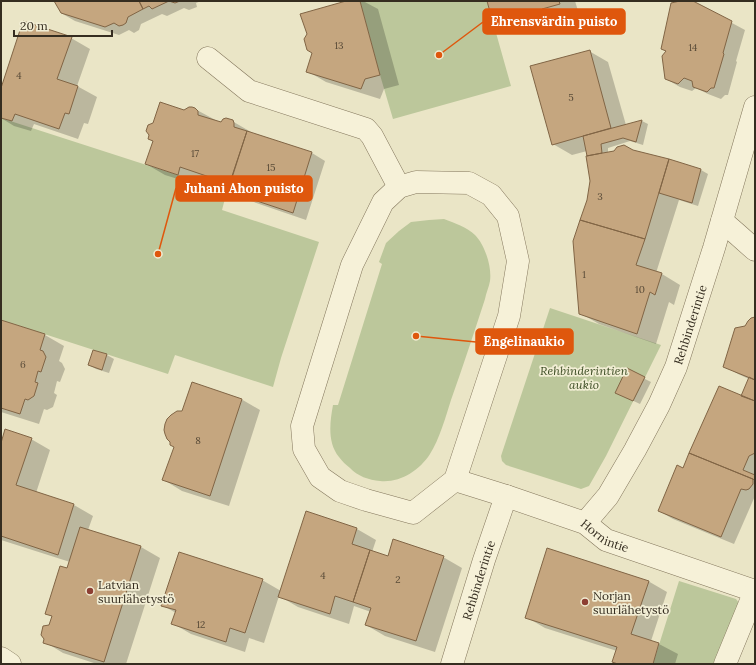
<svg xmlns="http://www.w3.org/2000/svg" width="756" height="665" font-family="Lora,serif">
	<rect width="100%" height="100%" fill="#eae5c6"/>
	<path fill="#bcc79b" d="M360,1h127l24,85 -118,33 -13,-44z
		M1,118l226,73 -5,19 97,32 -38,116 -8,29 -98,-32 -7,19 -167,-54z
		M444,219c10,4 23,8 31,16 10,10 17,32 15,46 -1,6 -4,12 -5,18 -11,34 -22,67 -34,101 -5,16 -12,40 -21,54 -11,17 -30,29 -50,27 -11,-1 -23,-5 -30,-13 -4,-3 -8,-7 -11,-11 -12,-15 -9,-35 -6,-52h5l44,-141 -3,-2 7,-19 13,-12 12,-9 18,-2z
		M550,308l111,37 -55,111 -17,30 -8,3 -75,-24 -4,-4 -1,-5z
		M679,581l57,18 3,4 -26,61h-60z"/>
	<path fill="#0003" d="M55,1h146l-5,2 1,4 -8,3 -5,-2 -17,8 -5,-2 -21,10 -2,6 -5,3 -5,-3 -10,5 -44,-14 -14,-8z
		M349,1h14l15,8 21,76 -15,4 -4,10 -54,-17 -19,-11 7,-18z
		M488,1h87l4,13 -19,6 1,5 -28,8 -6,-3 -14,4 -19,-11z
		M684,1h7l54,29 -9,31 1,1 -9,33h-3l-4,4 -13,-5 -12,-6 -4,3 -12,-4 -14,-8 1,-27 -5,-3z
		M71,38l19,11 -13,37 20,11 -9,27 -4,-1 -6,16 -44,-15 -3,7 -17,-5 -13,-8v-26z
		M589,51l19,11 18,63 16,-4 6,3 -5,21 -13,-4 -22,7v5l24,-2 69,19 7,4 -10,32 -19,-6 -23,73 6,1 18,11 -6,20 -5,-3 -13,42 -57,-20 -19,-11 8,-113 3,-19 -4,-30 -15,4 -19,-11z
		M195,109l26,14 11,-2 19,11 2,2 59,19 13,8 -19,59 -64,-22 -13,-7 1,-4 -31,-10 -2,8 -32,-10 -19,-11 8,-22 -5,-3 35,-28z
		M755,318v178l-21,48 -61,-25 -14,-8 25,-42 58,-72 7,-18 -11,-5 -14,-8 22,-40z
		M1,321l44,14 19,11 -5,15 3,2 3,6 -5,13 -3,-1 -3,12 3,2 -4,12 -6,3 -3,-1 -5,15 -38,-12z
		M94,351l13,4 7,4 -5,14 -13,-4 -7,-4z
		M627,370l24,12 -11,22 -17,-8z
		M241,399l19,11 -31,96 -47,-15 -18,-11z
		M31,439l19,11 -14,43 38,12 19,11 -5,14 53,17 19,11 -34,106h-29l-34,-11 -18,-11 8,-26 -6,-3 20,-43 3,-8 -69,-22v-94z
		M357,529l19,11 -4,12 16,5h55l19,11 -27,84 -50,-16 -19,-11 5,-13 -17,-6 -5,18 -51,-17 -19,-11 -15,47 -15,-5 -4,14 -54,-18 -19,-11 4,-10 -14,-8 100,-25 19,11z
		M648,581l19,11 -16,49 8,3 19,10 -3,10h-58l-4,-2 4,-11 -72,-23 -19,-11z"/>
	<path fill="#c5a67f" stroke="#816545" d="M54,1h85l4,8 -15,8 -2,6 -3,2 -4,1 -5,-3 -9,4 -44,-14z
		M139,1h41l-5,2 -6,-2 -17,8 -3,-3 -6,3z
		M346,1h14l20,74 -15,4 -4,10 -55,-17 6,-19 -5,-3 -3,-11 3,-5 -7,-20z
		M487,1h72l1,3 -18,5 1,5 -30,9 -1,-5 -19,5z
		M680,1h13l39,20 -9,32 1,1 -10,34h-3l-4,4 -14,-5 -1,-6 -8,-3 -6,6 -13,-5 -3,-23 4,-5 -5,-2 10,-46z
		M23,21l49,16 -15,42 21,7 -9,28 -4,-1 -6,16 -44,-15 -3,7 -11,-3v-30z
		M590,50l21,78 -59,17 -22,-79z
		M160,102l24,8 5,-3h3l3,1 3,3v4l23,7 2,-3 3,-1 7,2 1,3v4l13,4 -17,53 -50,-17 -2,8 -33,-11 8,-23 -5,-2 1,-4 -3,-4 2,-6 5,-2z
		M642,120l-6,22 -13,-4 -22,6 1,9 -15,3 -4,-20z
		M247,131l65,21 -19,61 -66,-22z
		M624,145l9,5 36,9 -24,80 -65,-19 7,-20 3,-19 -4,-25 28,-5 3,-4z
		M669,159l32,10 -9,34 -33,-10z
		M580,220l65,19 -9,26 26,8 -7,22 -5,-3 -13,42 -58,-20 -6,-73z
		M755,317v63l-32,-13 12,-39 10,-2 3,-5 3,-3z
		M1,320l44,14 -5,16 3,1 3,6 -5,15 -3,-1 -3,11 3,1 -4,13 -6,4 -3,-1 -5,15 -19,-6z
		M93,350l14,4 -5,16 -14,-5z
		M627,368l18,9 -12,24 -18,-8z
		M749,377l6,3v21l-14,-5z
		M192,382l50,17 -32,97 -48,-16 12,-33 -4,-2v-3l-3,-3 -2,-5 -1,-4 1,-6 2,-5 4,-4 6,-4h5z
		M719,386l36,15v52l-6,3 -6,14 12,5v5l-66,-27z
		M5,429l27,9 -16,47 58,19 -16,51 -57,-19v-93z
		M689,453l64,26v5l-4,5 -3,1 -5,-1 -20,48 -63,-26 19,-46 6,3z
		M306,511l51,17 -5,16 18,6 -17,52 -18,-6 -5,18 -52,-17z
		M80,527l61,19 -37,116 -61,-19 1,-4 -3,-4 2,-9 6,-1 3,-9 -7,-2 15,-48 7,2z
		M393,539l51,17 -28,85 -51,-16 6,-17 -18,-6 17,-52 18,6z
		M547,548l102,33 -18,53 28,9 -6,21h-35l-6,-2 5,-15 -92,-29z
		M179,552l84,27 -18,54 -15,-5 -4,14 -55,-18 5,-14 -15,-4z"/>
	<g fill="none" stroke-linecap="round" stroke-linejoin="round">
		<defs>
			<g id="street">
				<path d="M208,58l41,33 117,38 6,7 27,51"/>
				<path d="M416,182l53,1 22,12 17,21 10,45 -9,55 -54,164 -42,33 -47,-13 -26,-9 -20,-14 -16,-28 -2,-23 50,-161 31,-63 16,-15z"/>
				<path d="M722,221l15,13 18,16"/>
				<path id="s1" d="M455,480l51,16 79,27 21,17 149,51"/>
				<path id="s2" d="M585,523l23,-27 27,-46 24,-45 17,-38 38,-119 41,-141"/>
				<path d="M1,658l9,6"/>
				<path id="s3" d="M452,664l32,-104 22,-64"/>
				<path d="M725,664l30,-73"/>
			</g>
		</defs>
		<use href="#street" stroke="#84775d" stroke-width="23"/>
		<use href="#street" stroke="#f6f1d8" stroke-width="22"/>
	</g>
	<g fill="#8d3f33" stroke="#f2eed5" stroke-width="1.5">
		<circle cx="90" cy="591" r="4"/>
		<circle cx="585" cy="602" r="4"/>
	</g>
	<g text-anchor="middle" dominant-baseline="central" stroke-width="3.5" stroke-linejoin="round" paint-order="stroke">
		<g font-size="10" fill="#594b38">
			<text x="339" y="45">13</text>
			<text x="693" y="47">14</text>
			<text x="19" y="75">4</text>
			<text x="571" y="97">5</text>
			<text x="195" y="153">17</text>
			<text x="271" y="167">15</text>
			<text x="600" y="196">3</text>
			<text x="584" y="274">1</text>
			<text x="640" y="289">10</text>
			<text x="23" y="364">6</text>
			<text x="198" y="440">8</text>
			<text x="323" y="575">4</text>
			<text x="398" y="579">2</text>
			<text x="201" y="624">12</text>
		</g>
		<g font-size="12" fill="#352d20" stroke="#f2eed5">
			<text stroke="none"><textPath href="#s2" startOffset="226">Rehbinderintie</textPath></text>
			<text stroke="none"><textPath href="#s1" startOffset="161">Hornintie</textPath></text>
			<text stroke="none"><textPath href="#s3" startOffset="88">Rehbinderintie</textPath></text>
		</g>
		<g font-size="12" font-style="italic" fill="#405028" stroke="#f2eed5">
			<text x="584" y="370">Rehbinderintien<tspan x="584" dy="14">aukio</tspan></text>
		</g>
		<g font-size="12" fill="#352d20" stroke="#f2eed5" text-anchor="start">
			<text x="98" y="584">Latvian<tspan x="98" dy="14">suurlähetystö</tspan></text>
			<text x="593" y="595">Norjan<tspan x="593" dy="14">suurlähetystö</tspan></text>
		</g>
	</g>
	<path fill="none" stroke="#df570d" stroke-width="1.5" d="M439 55L483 22M158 254L176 188M416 336L476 342"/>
	<g fill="#df570d" stroke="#f2eed5" stroke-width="1.5">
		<circle cx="439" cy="55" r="4"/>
		<circle cx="158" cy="254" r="4"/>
		<circle cx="416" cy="336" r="4"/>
	</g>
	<g fill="#df570d" stroke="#df570d" stroke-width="1.5">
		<rect x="483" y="9" width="142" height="25" rx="4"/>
		<rect x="176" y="176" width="136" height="25" rx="4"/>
		<rect x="476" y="329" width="97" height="25" rx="4"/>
	</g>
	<g font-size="13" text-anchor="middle" font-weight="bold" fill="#fff">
		<text x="554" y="26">Ehrensvärdin puisto</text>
		<text x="244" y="193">Juhani Ahon puisto</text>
		<text x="524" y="346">Engelinaukio</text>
	</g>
	<rect width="756" height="665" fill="none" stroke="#352d20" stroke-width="4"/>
	<path d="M14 30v6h98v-6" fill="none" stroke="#352d20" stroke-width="2"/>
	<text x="20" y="30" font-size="12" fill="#352d20" stroke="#f2eed5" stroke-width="3" paint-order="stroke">20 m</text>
</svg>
